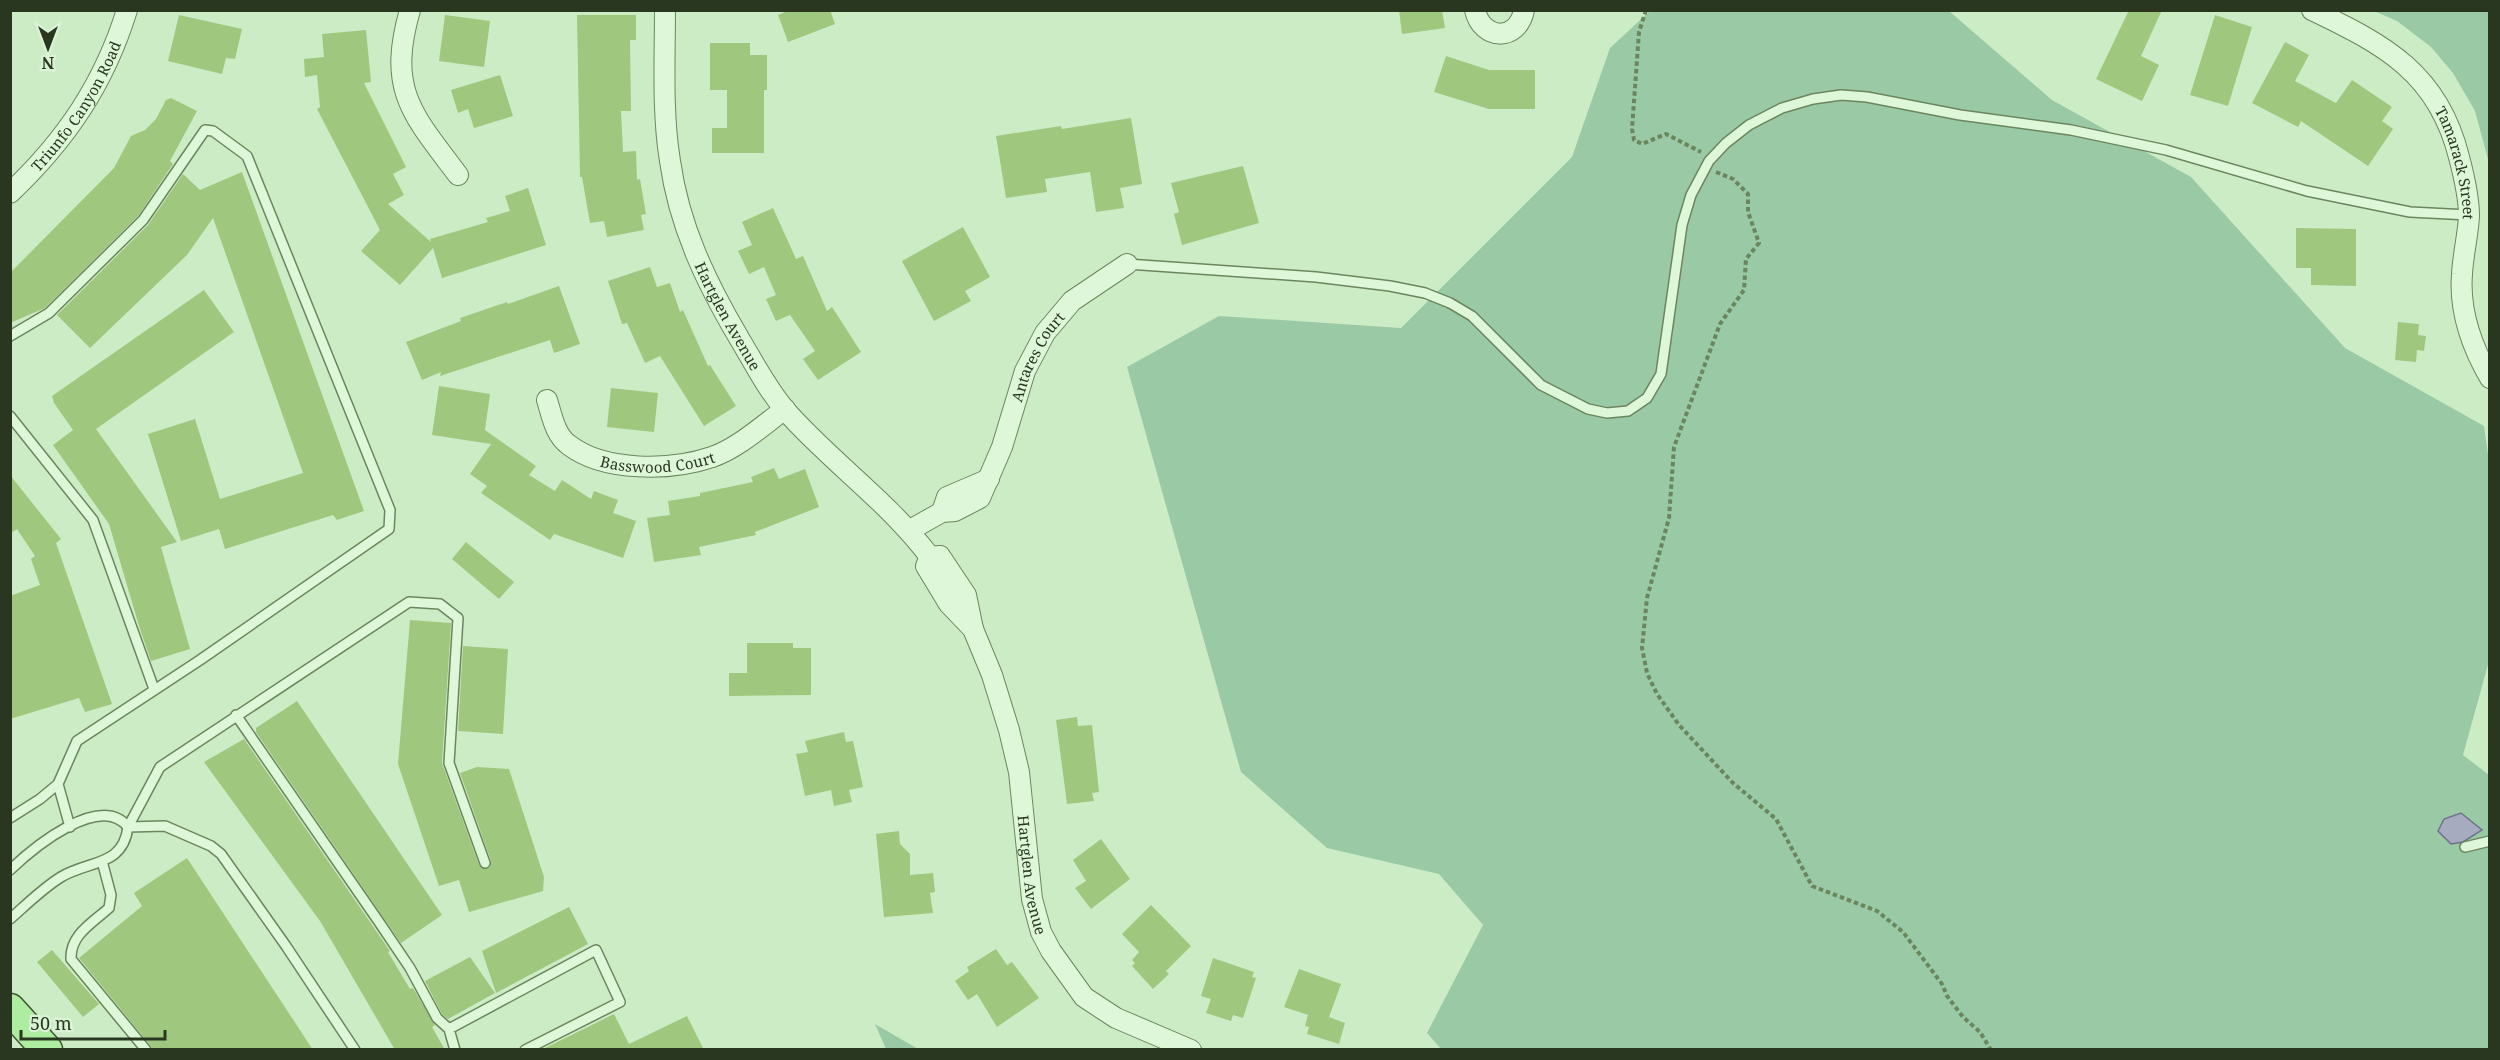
<svg xmlns="http://www.w3.org/2000/svg" width="2500" height="1060" font-family="'Noto Serif',serif">
	<rect width="100%" height="100%" fill="#ccecc6"/>
	<path fill="#9ac9a6" d="M1650,11h299l103,89 139,77 154,171 139,78 6,43 -1,192 -26,94 26,20v274h-1048l-14,-16 56,-108 -44,-51 -112,-26 -86,-76 -114,-405 92,-51 182,12 171,-171 38,-109z
		M2374,11h115v152l-14,-52 -22,-38 -22,-26 -34,-26z
		M875,1024l43,25h-32z"/>
	<path fill="#a7abbf" stroke="#6e728d" stroke-width="1.5" d="M2461,813l21,17 -19,12 -12,2 -13,-13 6,-12z"/>
	<path fill="#a0c77e" d="M790,10h40l5,14 -47,18 -10,-27z
		M1399,10h43l3,18 -43,6z
		M2129,10h33l-21,46 18,9 -17,36 -46,-22z
		M179,15l63,14 -7,30 -9,-1 -4,16 -54,-13z
		M445,15l45,6 -6,46 -45,-6z
		M577,15h59v25h-6l1,71h-10l2,41 13,-1 1,29 3,-1 6,35 -5,1 3,15 -37,7 -3,-16 -14,2 -8,-46h-2z
		M2215,15l37,12 -24,79 -38,-11z
		M366,30l5,52 -7,1 42,84 -13,7 11,21 -16,9 43,38 -1,-3 58,-17 -2,-4 24,-7 -5,-15 23,-8 18,57 -104,33 -9,-30 -33,37 -39,-34 19,-21 -63,-121 3,-2 -3,-32 -12,2 -1,-18 20,-2 -2,-23z
		M2285,42l24,13 -14,26 41,22 16,-23 40,27 -10,14 11,8 -25,37 -67,-45 -3,6 -46,-24z
		M710,43h40v12h17v35h-3v63h-52v-25h15v-38h-17z
		M1446,56l43,14h46v39h-46l-55,-17z
		M500,75l13,41 -39,12 -6,-19 -10,4 -7,-23z
		M171,98l26,13 -27,50 3,3 -35,52 -93,92 -35,15v-50l104,-105 17,-32 14,-6 11,-11 10,-19z
		M1131,118l11,66 -22,4 4,20 -28,4 -6,-40 -45,7 2,13 -41,6 -10,-62 65,-10 1,3z
		M1243,166l16,57 -77,22 -8,-31 5,-2 -8,-29z
		M242,172l122,339 -27,9 -4,-5 -108,34 -6,-20 -38,12 -33,-107 47,-15 25,80 83,-26 -90,-255 -26,37 -97,93 -33,-33 91,-90 35,-51 17,16z
		M773,208l23,51 7,-3 24,55 5,-4 29,45 -43,28 -15,-21 12,-8 -25,-36 -14,6 -10,-22 10,-4 -12,-28 -15,7 -11,-23 14,-6 -10,-23z
		M963,227l27,50 -25,14 6,10 -37,20 -32,-60z
		M2296,228l60,1v57l-45,-1v-17h-15z
		M650,267l7,20 13,-4 10,29 3,-2 25,56 2,-1 26,41 -32,20 -44,-70 -15,7 -18,-40 -5,1 -14,-43z
		M559,286l21,58 -26,9 -4,-13 -110,36 1,-4 -19,8 -16,-38 55,-21 -1,-3 47,-16 1,2z
		M204,290l30,42 -138,97 81,113 -16,5 29,102 -39,12 -12,-35 -30,-102 -56,-79 20,-15 -19,-27 -2,-7z
		M2398,322l21,2 -1,11 8,1 -2,15 -7,-1 -1,12 -21,-2z
		M439,386l51,8 -5,36 51,36 -7,9 26,16 7,-11 29,19 3,-8 24,9 -5,13 23,8 -13,37 -69,-24 -4,6 -69,-47 6,-7 -17,-12 21,-30 -59,-9z
		M611,388l47,5 -4,39 -47,-5z
		M774,468l5,11 26,-10 14,38 -64,25 1,3 -57,12 2,8 -47,7 -7,-44 23,-3 -2,-14 32,-5v-3l53,-11 -2,-5z
		M10,475l51,64 -5,4 56,161 -27,8 -6,-14 -69,21v-123l30,-11 -9,-26 4,-3 -18,-27 -7,5z
		M466,542l48,40 -15,17 -47,-40z
		M410,620l41,3 -9,140 37,102 8,4 3,-2 1,-6 -31,-88 17,-6 32,2 35,108 -1,14 -74,21 -10,-32 -20,6 -41,-122z
		M747,643h46v5h18v47l-82,1v-23h18z
		M463,646l45,3 -5,85 -45,-3z
		M297,701l145,214 -41,28 -145,-211v-4z
		M1077,717l1,9 14,-1 7,67 -7,1 2,8 -27,3 -11,-84z
		M844,732l2,10 7,-1 10,46 -14,3 3,12 -18,4 -3,-16 -26,6 -9,-42 12,-2 -3,-11z
		M244,739l146,212 -2,1 22,37 3,-1 22,37 -3,2 13,23h-50l-75,-129 -116,-159z
		M899,831l1,13 10,10v21l23,-2 2,19 -5,1 3,20 -49,4 -8,-83z
		M1101,839l29,40 -39,30 -16,-21 11,-7 -13,-21z
		M187,858l126,192h-159l-75,-92 63,-52 -8,-13z
		M1151,905l40,41 -25,25 3,3 -16,15 -21,-23 3,-3 -3,-3 7,-8 -17,-18z
		M569,907l19,37 -92,49 -14,-42z
		M996,949l11,16 5,-3 27,36 -42,29 -20,-33 -9,6 -13,-19 14,-10 -2,-4z
		M52,950l47,54 -16,13 -46,-55z
		M470,957l25,36 -47,26 -6,-5 -17,-33z
		M1213,958l41,14 -2,5 4,1 -13,40 -10,-3 -2,6 -25,-8 5,-14 -10,-3z
		M1299,969l42,15 -12,33 16,6 -6,21 -32,-10 2,-7 -4,-1 3,-11 -24,-8z
		M614,1014l15,30 58,-28 17,34h-163z"/>
	<g fill="none" stroke-linecap="round" stroke-linejoin="round">
		<defs>
			<path id="lane" d="M1127,264l189,13 74,9 35,7 25,10 22,13 69,69 47,24 19,4 21,-2 19,-13 14,-24 21,-149 9,-30 18,-34 17,-18 23,-18 33,-17 31,-9 28,-4 26,2 93,18 111,15 95,20 141,41 103,21 59,3
				M10,336l39,-23 94,-93 62,-90 8,1 34,25 143,354 -1,19 -189,131 -123,81 -19,43 -18,15 -30,19
				M10,416l83,104 61,169
				M236,715l143,207 31,46 27,50 12,11
				M58,784l12,43
				M2465,847l25,-6
				M102,861l9,34 -2,13c-17,15 -39,27 -38,51l75,91
				M10,870c23,-22 90,-78 118,-43 -5,40 -39,33 -67,50 -18,11 -35,28 -51,42
				M355,1050l-69,-104 -65,-92 -10,-8 -46,-20 -37,1 32,-60 249,-165 31,2 18,14 -9,145 36,100
				M455,1050l-6,-21 147,-79 24,52 -95,48"/>
			<g id="street">
				<path d="M410,10c-23,80 2,104 48,165"/>
				<path id="s1" d="M665,10c0,50 -3,102 5,151 9,65 36,121 69,177 15,25 28,51 47,73 45,51 103,91 144,146"/>
				<path d="M1475,10c7,31 43,32 49,0"/>
				<path id="s2" d="M2312,10c73,35 126,63 147,147 5,19 10,40 10,59 -1,19 -6,39 -7,58 -3,37 10,73 28,104"/>
				<path id="s3" d="M10,193c56,-53 94,-109 117,-183"/>
				<path id="s4" d="M547,400c5,16 8,35 22,45 35,27 102,26 143,12 26,-9 50,-31 73,-48"/>
				<path d="M942,512l5,-15 42,-18"/>
				<path id="s5" d="M910,530l32,-18 13,-1 25,-13 22,-51 23,-76 20,-38 27,-32 55,-37"/>
				<path id="s6" d="M930,557l10,-1 26,39 7,34 19,46 17,55 10,42 13,127 9,33 10,19 33,46 32,21 75,32"/>
				<path d="M930,557l-4,9 23,38 24,25"/>
			</g>
			<path id="primary" d="M10,1009l37,41"/>
		</defs>
		<use href="#lane" stroke="#6b865d" stroke-width="12"/>
		<use href="#street" stroke="#6b865d" stroke-width="22"/>
		<use href="#primary" stroke="#3f5431" stroke-width="33"/>
		<path stroke="#6b865d" stroke-width="4" stroke-dasharray="4.5 3" stroke-linecap="butt" d="M1646,10l-7,22 -7,97 2,11 8,4 24,-10 35,18
			M1716,172l17,7 15,15v18l11,31 -13,16 -2,31 -24,34 -46,123 -5,71 -22,80 -5,50 5,25 10,21 22,31 54,58 43,36 36,67 65,25 26,21 39,52 5,12 16,21 17,15 11,18"/>
		<use href="#lane" stroke="#def7d9" stroke-width="9"/>
		<use href="#street" stroke="#def7d9" stroke-width="20"/>
		<use href="#primary" stroke="#aeeca1" stroke-width="30"/>
	</g>
	<g text-anchor="middle" dominant-baseline="central" stroke-width="6" stroke-linejoin="round" paint-order="stroke">
		<g font-size="15" fill="#293720" stroke="#daf3d5">
			<text stroke="none"><textPath href="#s3" startOffset="110">Triunfo Canyon Road</textPath></text>
			<text stroke="none"><textPath href="#s2" startOffset="222">Tamarack Street</textPath></text>
			<text stroke="none"><textPath href="#s1" startOffset="318">Hartglen Avenue</textPath></text>
			<text stroke="none"><textPath href="#s5" startOffset="231">Antares Court</textPath></text>
			<text stroke="none"><textPath href="#s4" startOffset="144">Basswood Court</textPath></text>
			<text stroke="none"><textPath href="#s6" startOffset="346">Hartglen Avenue</textPath></text>
		</g>
	</g>
	<rect width="2500" height="1060" fill="none" stroke="#293720" stroke-width="24"/>
	<g transform="translate(48 48) rotate(180)" stroke="#daf3d5" stroke-width="4.5" paint-order="stroke">
	<path d="M0-4.5L10 22L0 15L-10 22Z" fill="#293720"/>
	<text y="-9" font-size="16" font-weight="bold" text-anchor="middle" fill="#293720">N</text>
	</g>
	<path d="M21 1030v9h144v-9" fill="none" stroke="#293720" stroke-width="3"/>
	<text x="30" y="1030" font-size="18" fill="#293720" stroke="#daf3d5" stroke-width="4.5" paint-order="stroke">50 m</text>
</svg>
